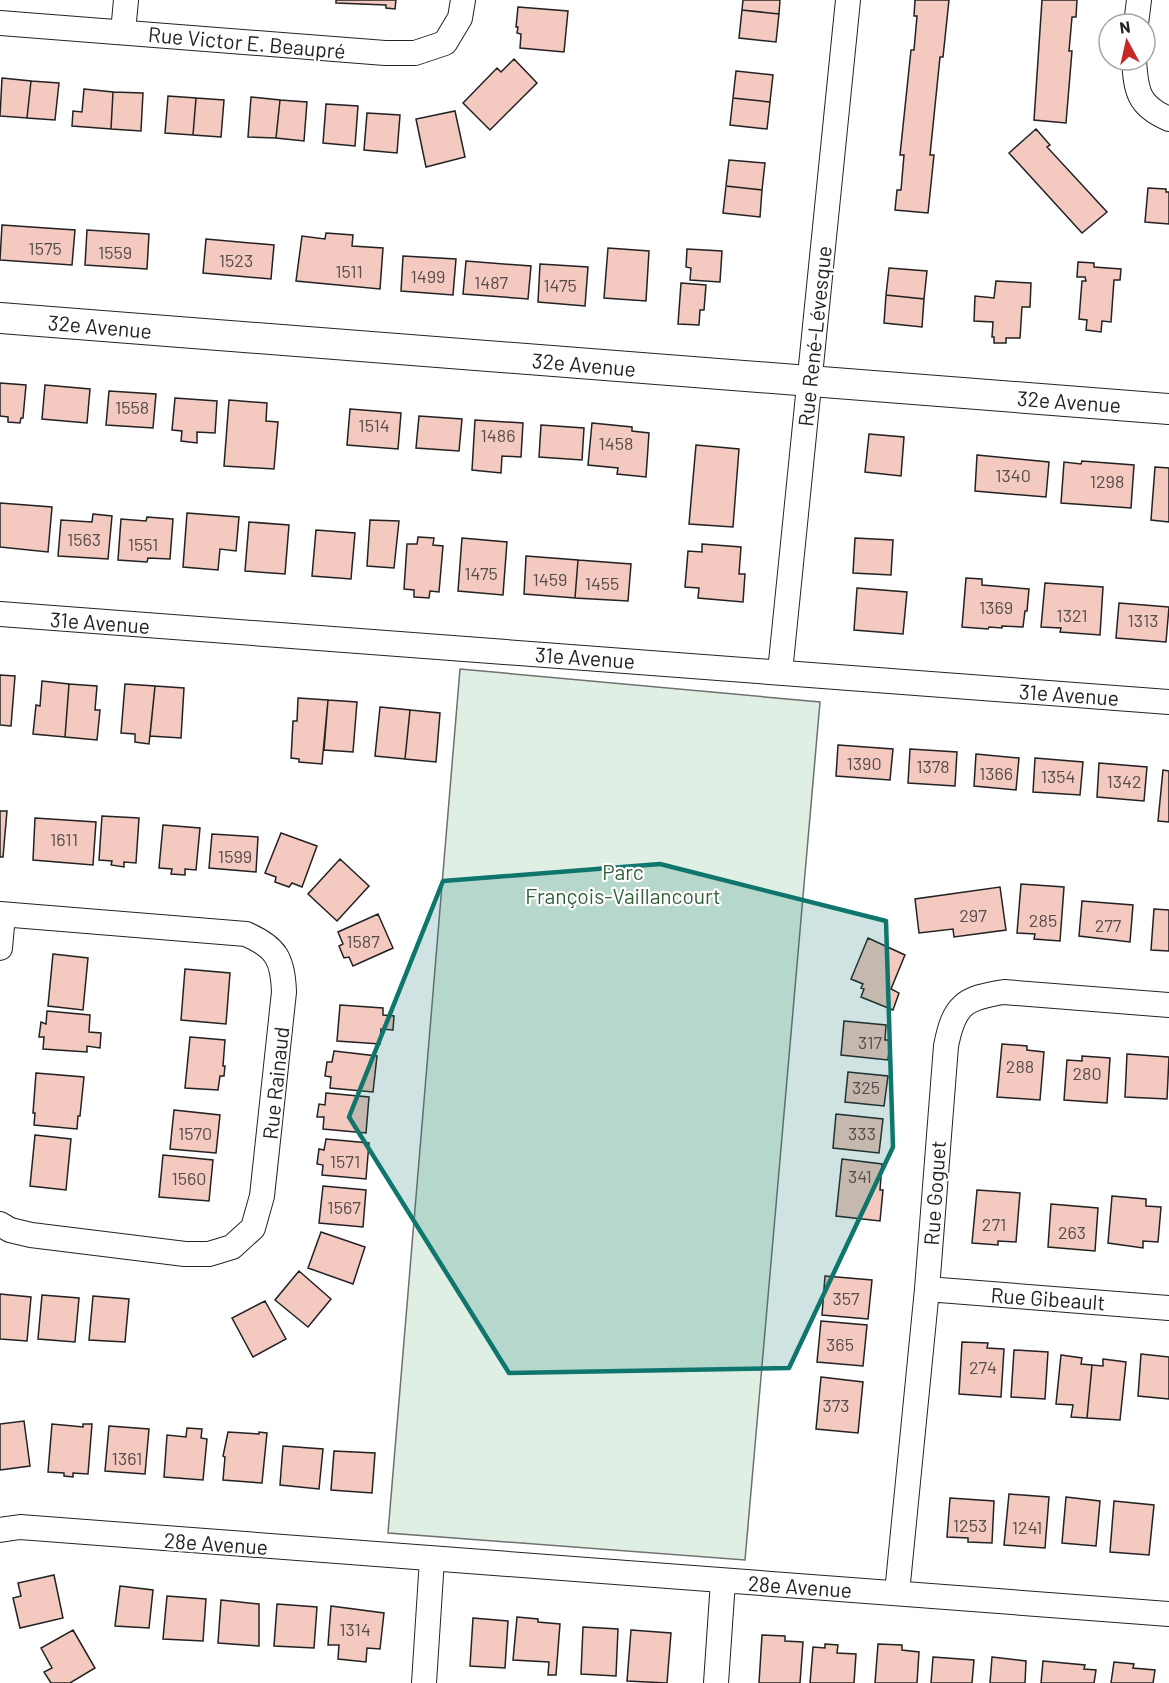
<svg xmlns="http://www.w3.org/2000/svg" width="1169" height="1683" font-family="Barlow,sans-serif">
	<rect width="100%" height="100%" fill="#fff"/>
	<path fill="#e0efe3" stroke="#6f6f6f" stroke-width="1.5" d="M460,669l360,33 -75,858 -357,-27z"/>
	<path fill="#f3c9c0" stroke="#222" stroke-width="1.5" d="M336,0h60l-1,9 -9,-1v-3l-50,-2z
		M743,0h37l-1,14 -37,-4z
		M915,0h34l-6,57h-3l-10,98h4l-6,58 -33,-3 2,-20h4l3,-35h-4l11,-105h3l3,-34h-3z
		M1042,0h35l-1,17h-4l-3,34h3l-6,72 -32,-3z
		M518,7l50,4 -4,41 -44,-4 1,-14 -4,-1 1,-6h-2z
		M742,10l37,4 -3,28 -37,-4z
		M514,59l23,24 -47,47 -27,-27 34,-35 4,4z
		M736,71l37,4 -3,27 -37,-4z
		M2,78l29,3 -4,37 -27,-2z
		M31,81l28,2 -4,37 -28,-2z
		M84,89l29,3 -2,37 -39,-3 1,-15 9,1z
		M113,92l30,1 -2,38 -30,-2z
		M168,96l28,2 -3,37 -28,-2z
		M251,97l29,3 -4,38 -28,-1z
		M196,98l28,2 -3,37 -28,-2z
		M733,98l37,4 -3,27 -37,-4z
		M280,100l27,2 -3,39 -28,-3z
		M326,104l32,2 -3,40 -32,-3z
		M455,111l10,46 -39,10 -10,-48z
		M367,113l33,2 -3,38 -33,-3z
		M1036,129l14,16 -3,2 60,65 -25,21 -73,-80z
		M729,160l36,3 -3,27 -36,-4z
		M726,186l36,4 -2,27 -37,-4z
		M1148,188l18,1v3h3v32l-24,-2z
		M2,225l73,5 -3,35 -72,-5z
		M87,230l62,4 -2,35 -62,-4z
		M326,233l27,2 -1,11 31,2 -3,41 -84,-8 6,-45 23,3z
		M206,239l68,6 -3,34 -68,-6z
		M608,248l41,3 -3,50 -42,-3z
		M687,249l35,2 -2,31 -30,-2 1,-12 -5,-1z
		M403,256l53,3 -3,36 -52,-4z
		M466,261l65,5 -3,33 -65,-5z
		M1078,262l16,1v4l27,2 -1,11h-6l-3,42 -9,-1 -1,11 -15,-2 1,-10 -8,-1 3,-38h4l-1,-4h-8z
		M540,264l48,3 -3,39 -47,-4z
		M889,268l38,3 -3,28 -38,-4z
		M996,281l35,2 -1,24h-8l-2,31h-14v5h-12v-6h-2l1,-15 -19,-1 1,-25 19,2z
		M681,283l25,2 -2,25h-4l-1,15 -21,-1z
		M886,295l38,4 -2,28 -38,-4z
		M0,383l26,2 -3,33h-2l-1,5 -12,-1v-5l-8,-1z
		M45,385l45,4 -3,34 -45,-4z
		M109,391l47,3 -3,34 -47,-3z
		M175,398l42,3 -2,32 -18,-1v11l-16,-2 1,-10 -10,-1z
		M229,400l38,3 -1,18 12,1 -4,47 -50,-3z
		M350,409l51,4 -3,36 -51,-4z
		M419,416l43,3 -3,32 -43,-3z
		M475,420l48,3 -2,34 -19,-1 -1,17 -29,-3z
		M592,423l40,4v4l17,2 -3,44 -29,-3 1,-6 -30,-3z
		M541,425l43,3 -2,32 -43,-3z
		M869,434l35,3 -3,39 -36,-4z
		M696,445l43,4 -6,78 -44,-3z
		M977,455l72,7 -3,35 -71,-6z
		M1082,461l52,4 -3,43 -70,-5 3,-41 17,2z
		M1155,467l14,1v54l-18,-2z
		M0,503l52,4 -4,45 -48,-5z
		M187,513l52,4 -3,34 -16,-2 -2,21 -35,-3z
		M93,514l19,2 -4,43 -50,-3 3,-36 31,2z
		M147,517l26,2 -3,40 -22,-1 -1,4 -29,-2 3,-41 25,2z
		M370,520l29,1 -5,47 -27,-2z
		M249,522l40,3 -4,49 -40,-3z
		M316,530l39,3 -4,46 -39,-3z
		M418,537l16,1 -1,7 10,1 -4,46 -9,-1 -1,7 -15,-1v-7l-10,-1 3,-45h10z
		M462,538l45,4 -4,53 -45,-4z
		M855,538l38,2 -2,35 -38,-2z
		M702,544l39,3 -2,27h6l-2,28 -45,-4 1,-10 -14,-1 3,-36 14,1z
		M526,556l52,4 -3,38 -51,-4z
		M578,560l53,4 -3,37 -53,-3z
		M966,578l16,1v6l47,4 -2,22h-2l-2,16 -21,-1v2l-13,-1 -1,2 -26,-2z
		M1045,583l58,4 -3,48 -40,-3 1,-4 -20,-1z
		M857,588l50,4 -4,42 -49,-4z
		M1119,603l50,4 -3,35 -50,-4z
		M0,675l15,1 -4,50 -11,-1z
		M42,681l27,3 -4,53 -32,-3 3,-29 4,1z
		M69,684l28,2 -2,24h5l-3,30 -32,-3z
		M125,684l30,2 -6,58 -14,-2v-8l-14,-1z
		M155,686l29,2 -3,50 -31,-2z
		M298,698l30,2 -6,64 -23,-2v-3l-8,-1 2,-37h4z
		M328,700l29,2 -4,50 -29,-2z
		M380,707l30,3 -5,49 -30,-3z
		M410,710l30,3 -4,49 -31,-3z
		M838,745l55,4 -3,31 -54,-4z
		M910,749l47,3 -2,34 -47,-3z
		M976,754l43,4 -3,32 -42,-4z
		M1035,758l48,4 -3,33 -47,-3z
		M1099,763l48,4 -3,34 -47,-4z
		M1163,770l6,1v51l-11,-1z
		M0,811h7l-4,46h-3z
		M102,816l37,2 -3,45 -12,-1v5l-13,-2 1,-4 -13,-1z
		M35,818l61,4 -3,43 -60,-5z
		M163,825l37,3 -4,42 -11,-1v6l-14,-1 1,-5 -13,-1z
		M281,833l36,13 -15,41 -10,-4 -3,4 -14,-5 1,-5 -11,-4z
		M212,834l46,3 -2,35 -47,-4z
		M340,859l29,27 -32,35 -29,-27z
		M1021,884l43,3 -4,54 -26,-2 1,-5 -18,-1z
		M1000,887l6,43 -52,7 -1,-8 -34,4 -4,-34z
		M1082,901l51,4 -3,37 -51,-6z
		M1154,909l15,1v41l-18,-1z
		M378,914l15,34 -40,18 -4,-9 -5,1 -5,-12 4,-2 -5,-12z
		M868,938l37,17 -14,34 8,4 -6,17 -32,-13 3,-8 -3,-1 2,-4 -12,-5z
		M53,954l35,4 -5,52 -35,-4z
		M185,969l45,4 -4,51 -45,-4z
		M340,1005l43,3v7l11,1 -1,14 -12,-1 -1,15 -43,-3z
		M47,1011l43,4 -1,17 12,1 -1,15 -13,-2v6l-44,-3 1,-12h-5l2,-15 5,2z
		M844,1021l42,4 -1,15h5l-2,20 -47,-5z
		M190,1037l35,3 -2,26h2l-1,10h-4l-2,14 -33,-2z
		M1002,1044l25,2v4l17,2 -4,48 -43,-3z
		M334,1051l43,5 -4,36 -43,-4 1,-11 -6,-1 2,-14h5z
		M1127,1054l42,3 -2,42 -42,-2z
		M1082,1056l28,2 -3,45 -43,-3 3,-40 15,1z
		M848,1072l40,4 -4,30 -39,-4z
		M36,1073l48,4 -4,39h-2l-1,13 -43,-4 1,-12h-2z
		M326,1093l43,4 -3,36 -43,-4 1,-12h-7l2,-13 6,1z
		M174,1110l46,5 -4,38 -46,-4z
		M836,1114l47,5 -4,34 -46,-5z
		M35,1135l36,4 -5,51 -36,-4z
		M326,1139l43,4 -3,36 -44,-4 1,-10 -6,-1 2,-15 5,1z
		M163,1155l50,5 -4,41 -50,-4z
		M842,1159l40,5 -2,26h3l-3,31 -44,-5z
		M323,1186l43,4 -3,37 -44,-4z
		M977,1190l43,3 -4,49 -18,-1v4l-26,-2z
		M1112,1196l34,3v7l15,1 -3,35 -15,-1v7l-35,-5z
		M1051,1204l47,4 -3,43 -47,-4z
		M321,1232l44,15 -12,37 -45,-16z
		M299,1271l32,28 -23,28 -33,-27z
		M825,1276l47,4 -4,39 -46,-4z
		M0,1294l31,3 -4,44 -27,-2z
		M42,1295l37,3 -4,44 -37,-3z
		M93,1296l36,3 -4,43 -36,-2z
		M265,1301l21,38 -33,18 -21,-39z
		M821,1321l46,4 -4,41 -46,-4z
		M962,1342l26,1 -1,5 17,1 -3,48 -42,-3z
		M1014,1350l34,2 -3,47 -34,-2z
		M1141,1354l28,3v42l-31,-3z
		M1061,1355l21,3 -1,6 11,1 -5,53 -16,-1 2,-12 -17,-1z
		M1103,1359l23,3 -6,58 -33,-2 5,-53 11,1z
		M821,1377l42,5 -5,51 -42,-4z
		M24,1421l6,45 -30,4v-46z
		M52,1424l31,3v-3h9l-4,50 -15,-1v4l-9,-1v-3l-16,-1z
		M109,1426l40,3 -4,45 -40,-3z
		M187,1428l15,1 -1,9 6,1 -4,41 -39,-3 3,-42 19,2z
		M228,1432l31,2v-2l8,1 -5,50 -39,-3 2,-23 -2,-1z
		M283,1446l40,3 -4,40 -39,-4z
		M334,1451l41,2 -3,40 -41,-3z
		M1009,1494l40,3 -4,51 -41,-3z
		M1066,1497l34,4 -4,45 -34,-3z
		M950,1498l44,3 -2,42 -24,-1v-4l-21,-1z
		M1114,1501l40,4 -5,50 -39,-3z
		M54,1575l9,43 -43,10 -7,-30 8,-2 -3,-13z
		M120,1586l33,4 -4,38 -34,-2z
		M167,1596l39,3 -3,42 -40,-2z
		M221,1600l38,4v42l-41,-3z
		M277,1604l40,3 -3,41 -40,-2z
		M331,1606l53,7 -4,36 -13,-1 -1,14 -28,-3 1,-14h-11z
		M517,1617l21,2v3l22,2 -4,51h-8l1,-13 -36,-2z
		M473,1618l35,3 -3,47 -35,-2z
		M583,1627l35,2 -2,47 -35,-2z
		M73,1630l22,38 -25,15h-19l-7,-11 8,-4 -11,-20z
		M631,1630l40,3 -4,50 -40,-2z
		M762,1635l23,1v5l18,1 -3,41h-41z
		M825,1644l13,1 -1,8 19,1 -2,29h-44l3,-36 12,1z
		M878,1644l24,1v5l17,2 -2,31h-42z
		M933,1657l41,3 -2,23h-41z
		M992,1657l34,4 -1,22h-35z
		M1043,1661l42,4 -1,4 12,1 -2,13h-53z
		M1114,1662l20,2 -1,4 22,2 -2,13h-42z"/>
	<g fill="none" stroke-linecap="round" stroke-linejoin="round">
		<defs>
			<path id="minor" d="M0,23l385,30h30l30,-10 15,-25 3,-18
				M1136,24l3,-24
				M123,32l3,-32
				M1134,60c2,31 4,46 35,59
				M0,614l1169,88
				M780,672l68,-672
				M0,914l246,20c30,13 37,25 38,58l-22,204 -9,32 -21,19 -23,7h-24l-154,-19 -21,-5 -10,-6
				M0,948l3,-33
				M927,1289l242,19
				M0,1530l20,-3 1149,87
				M897,1593l30,-304 19,-243c8,-41 18,-48 58,-54l165,13
				M424,1683l8,-124
				M716,1683l7,-102"/>
			<path id="tertiary" d="M0,318l1169,91"/>
		</defs>
		<use href="#minor" stroke="#222" stroke-width="26"/>
		<use href="#tertiary" stroke="#222" stroke-width="32"/>
		<use href="#minor" stroke="#fff" stroke-width="24"/>
		<use href="#tertiary" stroke="#fff" stroke-width="30"/>
	</g>
	<path fill="#0f766e" fill-opacity="0.2" stroke="#0f766e" stroke-width="4.5" stroke-linejoin="round" d="M660,864l226,57 7,226 -104,221 -280,5 -160,-256 94,-236z"/>
	<g text-anchor="middle" dominant-baseline="central" stroke-width="4.5" stroke-linejoin="round" paint-order="stroke">
		<g font-size="18" fill="#564c4a">
			<text x="45" y="248">1575</text>
			<text x="115" y="252">1559</text>
			<text x="236" y="260">1523</text>
			<text x="349" y="271">1511</text>
			<text x="428" y="276">1499</text>
			<text x="491" y="282">1487</text>
			<text x="560" y="285">1475</text>
			<text x="132" y="407">1558</text>
			<text x="374" y="425">1514</text>
			<text x="498" y="435">1486</text>
			<text x="616" y="443">1458</text>
			<text x="1013" y="475">1340</text>
			<text x="1107" y="481">1298</text>
			<text x="84" y="539">1563</text>
			<text x="143" y="544">1551</text>
			<text x="481" y="573">1475</text>
			<text x="550" y="579">1459</text>
			<text x="602" y="583">1455</text>
			<text x="996" y="607">1369</text>
			<text x="1072" y="615">1321</text>
			<text x="1143" y="620">1313</text>
			<text x="864" y="763">1390</text>
			<text x="933" y="766">1378</text>
			<text x="996" y="773">1366</text>
			<text x="1058" y="776">1354</text>
			<text x="1124" y="781">1342</text>
			<text x="64" y="839">1611</text>
			<text x="235" y="856">1599</text>
			<text x="973" y="915">297</text>
			<text x="1043" y="920">285</text>
			<text x="1108" y="925">277</text>
			<text x="363" y="941">1587</text>
			<text x="870" y="1042">317</text>
			<text x="1020" y="1066">288</text>
			<text x="1087" y="1073">280</text>
			<text x="866" y="1087">325</text>
			<text x="195" y="1133">1570</text>
			<text x="862" y="1133">333</text>
			<text x="345" y="1161">1571</text>
			<text x="860" y="1176">341</text>
			<text x="189" y="1178">1560</text>
			<text x="344" y="1207">1567</text>
			<text x="994" y="1224">271</text>
			<text x="1072" y="1232">263</text>
			<text x="846" y="1298">357</text>
			<text x="840" y="1344">365</text>
			<text x="983" y="1367">274</text>
			<text x="836" y="1405">373</text>
			<text x="127" y="1458">1361</text>
			<text x="970" y="1525">1253</text>
			<text x="1027" y="1527">1241</text>
			<text x="355" y="1629">1314</text>
		</g>
		<g font-size="21" fill="#222" stroke="#fff">
			<text transform="translate(247 42) rotate(5)">Rue Victor E. Beaupré</text>
			<text transform="translate(100 326) rotate(5)">32e Avenue</text>
			<text transform="translate(814 336) rotate(-84)">Rue René-Lévesque</text>
			<text transform="translate(584 364) rotate(5)">32e Avenue</text>
			<text transform="translate(1069 401) rotate(4)">32e Avenue</text>
			<text transform="translate(100 622) rotate(4)">31e Avenue</text>
			<text transform="translate(585 657) rotate(4)">31e Avenue</text>
			<text transform="translate(1069 694) rotate(4)">31e Avenue</text>
			<text transform="translate(275 1083) rotate(-84)">Rue Rainaud</text>
			<text transform="translate(934 1193) rotate(-86)">Rue Goguet</text>
			<text transform="translate(1048 1298) rotate(4)">Rue Gibeault</text>
			<text transform="translate(216 1543) rotate(4)">28e Avenue</text>
			<text transform="translate(800 1586) rotate(4)">28e Avenue</text>
		</g>
		<g font-size="21" fill="#2f5e38" stroke="#fff">
			<text x="623" y="871">Parc<tspan x="623" dy="24">François-Vaillancourt</tspan></text>
		</g>
	</g>
	<g transform="translate(1127 42) rotate(352)"><circle r="28" fill="#ffffff" stroke="#a7a7a7" stroke-width="1.5"/>
	<path d="M0-4.5L10 22L0 15L-10 22Z" fill="#c62828"/>
	<text y="-9" font-size="16" font-weight="bold" text-anchor="middle" fill="#222222">N</text>
	</g>
</svg>
